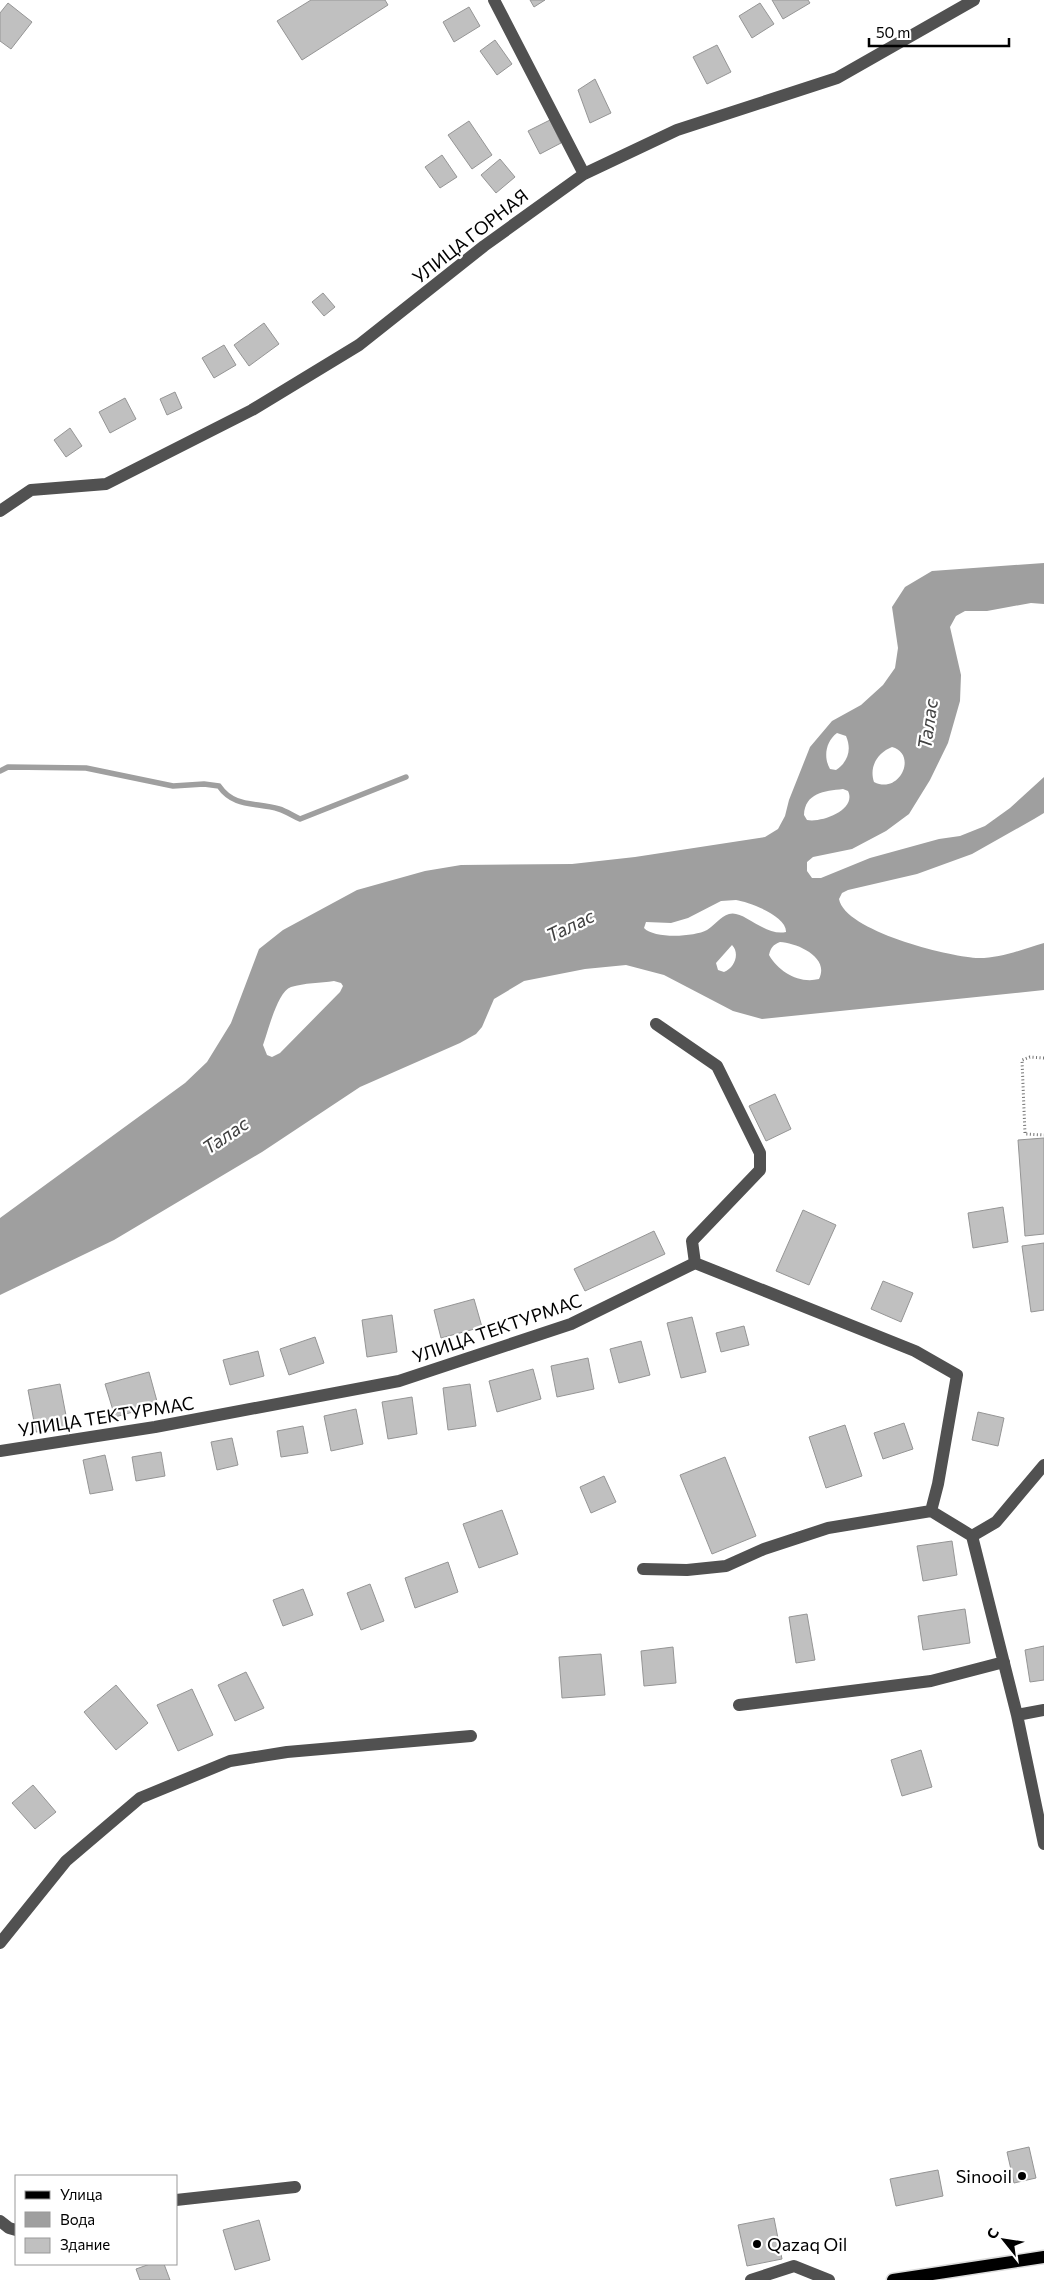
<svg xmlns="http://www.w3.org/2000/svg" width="1044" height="2280" font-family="Commissioner,sans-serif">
	<rect width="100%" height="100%" fill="#fff"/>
	<path fill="#9f9f9f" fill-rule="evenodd" d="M1044,563v41l-13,-1 -44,8h-22l-9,5 -6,11 11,48 -1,26 -12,42 -18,37 -21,34 -23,17 -34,18 -39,8 -6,5v9l5,7h9l49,-20 69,-19 21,-3 25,-10 25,-18 34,-31v36l-10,6 -62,35 -55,20 -69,16 -6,3 -3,6c6,32 108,57 137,59 23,1 47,-9 68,-15v47l-282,29 -29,-8 -69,-36 -38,-10 -41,4 -61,12 -30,18 -12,28 -6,7 -16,9 -100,44 -98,65 -148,88 -114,55v-77l185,-135 22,-21 24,-39 28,-74 24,-19 74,-40 68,-19 36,-6 111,-1 63,-7 130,-20 13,-8 7,-13 4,-16 21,-53 22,-26 29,-16 22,-20 12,-17 3,-20 -6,-41 13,-20 27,-16zM837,733l9,3c6,14 2,26 -10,34l-6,-1c-7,-12 -4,-28 7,-36zM892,747c26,7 8,48 -18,35 -5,-15 3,-29 18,-35zM843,789l5,2c9,19 -26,32 -41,29l-3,-5c1,-22 20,-24 39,-26zM736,900c13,2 51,16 50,32 -21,5 -43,-23 -57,-18 -9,3 -14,11 -22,16 -13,7 -53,9 -63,-2l2,-6 25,1 17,-5 33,-17zM780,942c17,1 50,15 39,37 -20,5 -40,-7 -50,-24 2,-8 4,-10 11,-13zM732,945c8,8 3,23 -8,27l-6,-2 -2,-7zM334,981l7,2 2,3 -3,6 -60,61 -8,4 -5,-2 -4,-10c5,-13 14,-53 28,-58 13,-4 30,-4 43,-6z"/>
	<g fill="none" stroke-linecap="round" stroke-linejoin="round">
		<path stroke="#9f9f9f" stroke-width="5.5" d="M0,771l8,-4 78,1 87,18 31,-2 15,2c15,22 37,16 60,23 7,2 14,7 21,10l106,-42"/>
	</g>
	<path fill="#c0c0c0" stroke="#959595" d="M311,0h74l3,5 -86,55 -25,-39z
		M530,0h15l-11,7z
		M772,0h36l2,3 -27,16z
		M8,3l24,19 -21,27 -11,-8v-28z
		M760,3l14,21 -22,14 -13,-22z
		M469,7l11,19 -26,16 -11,-20z
		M495,40l17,24 -15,11 -17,-24z
		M717,45l14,27 -24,12 -14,-27z
		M595,79l16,34 -21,10 -12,-33z
		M550,120l11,23 -21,11 -12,-23z
		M469,121l23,34 -20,14 -24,-34z
		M442,155l15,22 -17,11 -15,-21z
		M500,159l15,18 -19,16 -15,-18z
		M323,293l12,14 -11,9 -12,-14z
		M264,323l15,21 -30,22 -15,-21z
		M224,345l12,20 -22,13 -12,-20z
		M175,392l7,16 -15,7 -7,-16z
		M125,398l11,21 -26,14 -11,-21z
		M70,428l12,18 -16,11 -12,-17z
		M775,1094l16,35 -25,12 -17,-35z
		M1044,1138v96l-19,2 -7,-96z
		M1003,1207l5,35 -35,6 -5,-35z
		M803,1210l33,15 -27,60 -33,-14z
		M654,1231l11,23 -80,37 -11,-22z
		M1044,1243v67l-13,2 -9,-66z
		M883,1281l30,12 -12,29 -30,-13z
		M474,1299l8,28 -41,11 -7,-28z
		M392,1315l5,37 -30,5 -5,-37z
		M692,1317l14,55 -25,6 -14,-55z
		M744,1326l5,19 -28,7 -5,-19z
		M315,1337l9,26 -35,12 -9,-26z
		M641,1341l9,34 -31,8 -9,-34z
		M258,1351l6,25 -34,9 -7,-25z
		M588,1358l6,31 -37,8 -6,-31z
		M533,1369l8,30 -44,13 -8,-31z
		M149,1372l9,33 -43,12 -10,-33z
		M60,1384l8,42 -32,6 -8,-42z
		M470,1384l6,42 -28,4 -5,-42z
		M412,1397l5,37 -29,5 -6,-37z
		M356,1409l7,35 -32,7 -7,-35z
		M978,1412l26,6 -6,28 -26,-6z
		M904,1423l9,26 -30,10 -9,-26z
		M845,1425l17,51 -36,12 -17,-51z
		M303,1426l5,27 -27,4 -4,-26z
		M232,1438l6,27 -21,5 -6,-28z
		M161,1452l4,24 -29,5 -4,-24z
		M105,1455l8,35 -23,4 -7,-34z
		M725,1457l31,79 -44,18 -32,-79z
		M604,1476l12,26 -25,11 -11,-26z
		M502,1510l16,44 -39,14 -16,-44z
		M952,1541l5,34 -34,6 -6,-35z
		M448,1562l10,30 -43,16 -10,-30z
		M370,1584l14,37 -23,9 -14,-37z
		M303,1589l10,26 -30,11 -10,-26z
		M965,1609l5,34 -47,7 -5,-34z
		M807,1614l8,46 -19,3 -7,-46z
		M1044,1646v34l-14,2 -5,-32z
		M673,1647l3,36 -32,3 -3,-35z
		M601,1654l4,41 -43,3 -3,-41z
		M246,1672l18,36 -29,13 -17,-36z
		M116,1685l32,38 -32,27 -32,-38z
		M192,1689l21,46 -35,16 -21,-46z
		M921,1750l11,37 -30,9 -11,-36z
		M33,1785l23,27 -21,17 -23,-26z
		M1029,2147l7,31 -22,5 -7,-31z
		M938,2170l5,26 -47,10 -6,-27z
		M774,2218l8,41 -35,7 -9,-41z
		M259,2220l11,40 -35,10 -12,-40z
		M150,2264h14l6,16h-30l-4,-11z"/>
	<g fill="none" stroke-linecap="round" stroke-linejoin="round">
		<defs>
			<path id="major" d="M893,2280l151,-23"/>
		</defs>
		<use href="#major" stroke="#dbdbdb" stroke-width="15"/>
		<path stroke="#737373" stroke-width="3" stroke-dasharray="1 2.5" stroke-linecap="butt" d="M1044,1058l-14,-1 -8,3 3,74 19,1"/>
		<path stroke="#515151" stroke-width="12" d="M494,0l90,174
			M0,511l31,-21 75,-6 146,-74 107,-65 125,-99 100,-72 93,-44 160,-52 137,-78
			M656,1024l61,42 43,87v17l-68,71 3,22
			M0,1451l155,-24 244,-46 172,-57 124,-61 220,88 42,24 -19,109 -7,27 41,25 45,179 27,129
			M972,1536l24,-14 48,-57
			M643,1569l44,1 39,-4 38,-17 64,-21 103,-17
			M739,1705l192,-24 73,-19
			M1017,1715l27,-5
			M0,1943l66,-82 74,-63 90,-37 57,-9 184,-16
			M176,2200l119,-13
			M0,2221l9,7 7,2
			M751,2280l43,-14 35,14"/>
		<use href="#major" stroke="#000" stroke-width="12"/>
	</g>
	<g fill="#000" stroke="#fff" stroke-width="2">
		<circle cx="1022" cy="2176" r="5"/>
		<circle cx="757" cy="2244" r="5"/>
	</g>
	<g text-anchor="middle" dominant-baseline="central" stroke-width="4.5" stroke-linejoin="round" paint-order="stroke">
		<g font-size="18" fill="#000" stroke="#fff">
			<text transform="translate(470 236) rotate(-38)">УЛИЦА ГОРНАЯ</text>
			<text transform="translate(497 1328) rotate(-19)">УЛИЦА ТЕКТУРМАС</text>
			<text transform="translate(106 1416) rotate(-9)">УЛИЦА ТЕКТУРМАС</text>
		</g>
		<g font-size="18" fill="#000" stroke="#fff" text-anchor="end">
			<text x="1012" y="2176">Sinooil</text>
			<text x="767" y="2244" text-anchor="start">Qazaq Oil</text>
		</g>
		<g font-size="19" font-style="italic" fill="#404040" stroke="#fff">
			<text transform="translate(927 724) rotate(-82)">Талас</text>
			<text transform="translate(570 925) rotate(-26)">Талас</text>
			<text transform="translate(225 1135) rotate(-34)">Талас</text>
		</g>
	</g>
	<rect x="15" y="2175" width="162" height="90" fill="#ffffff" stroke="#999999"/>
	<rect x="25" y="2191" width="25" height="8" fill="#000000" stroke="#999999"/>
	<text x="60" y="2200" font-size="15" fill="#000000">Улица</text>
	<rect x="25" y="2212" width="25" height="15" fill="#9f9f9f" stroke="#999999"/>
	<text x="60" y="2225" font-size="15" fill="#000000">Вода</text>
	<rect x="25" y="2238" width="25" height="15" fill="#c0c0c0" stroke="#999999"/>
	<text x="60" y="2250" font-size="15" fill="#000000">Здание</text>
	<g transform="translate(1004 2240) rotate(300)" stroke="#ffffff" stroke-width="4" paint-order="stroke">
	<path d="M0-4L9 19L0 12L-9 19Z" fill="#000000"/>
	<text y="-8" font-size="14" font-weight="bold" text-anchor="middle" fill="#000000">С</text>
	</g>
	<path d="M869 38v8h140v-8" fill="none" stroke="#000000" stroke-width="2.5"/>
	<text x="876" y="38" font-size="15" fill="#000000" stroke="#ffffff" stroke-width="4" paint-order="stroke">50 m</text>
</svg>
